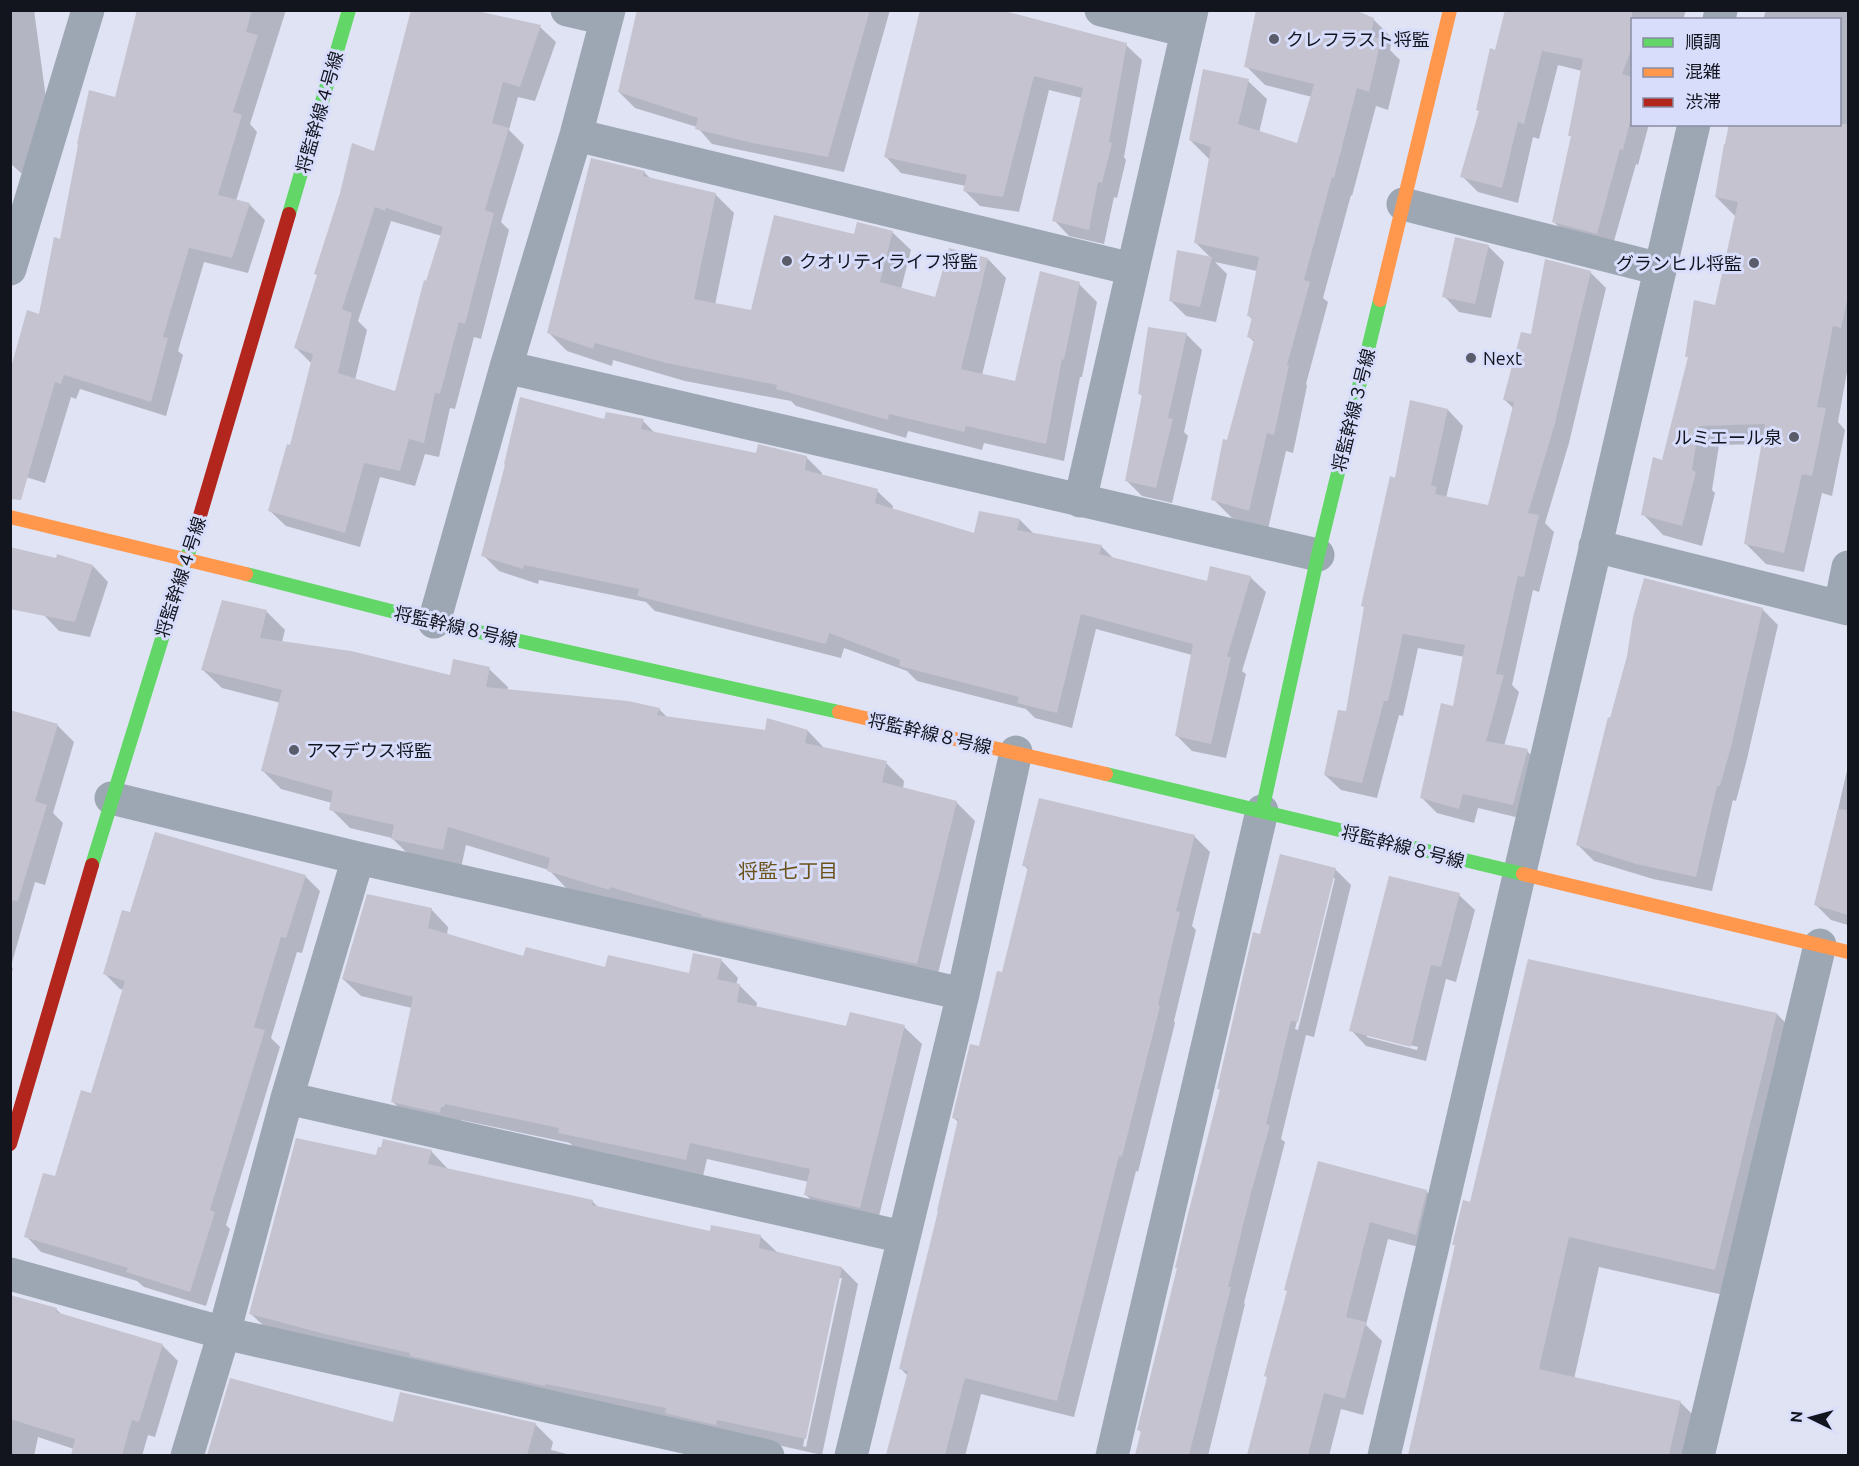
<svg xmlns="http://www.w3.org/2000/svg" width="1859" height="1466" font-family="Ubuntu,'Noto Sans JP',sans-serif">
	<rect width="100%" height="100%" fill="#e0e3f4"/>
	<path fill="#0003" fill-rule="evenodd" d="M10,10h24l21,155 -34,8 -11,-10z
		M139,10h147l-36,114 7,8 -21,69 13,3 16,16 -17,53 -44,-11 -26,89 5,4 -17,61 -86,-27 -4,10 -5,-2 -26,86 -35,-11 30,-156 21,-76 55,-141z
		M642,10h248l-46,162 -132,-28 -15,-17 -62,-19 -16,-16z
		M921,10l205,35 16,15 -18,97 2,3 -9,38 -3,-1 -10,47 -35,-8 -15,-16 28,-122 -33,-8 -30,122 -39,-6 -15,-15 1,-5 -65,-13 -15,-16z
		M1507,10h179l-3,10h-51v104h17l-11,41 -2,-1 -24,84 -42,-10 -16,-16 18,-85 -2,-2 12,-64 -24,-6 -19,74 -6,-2 -15,66 -40,-11 -16,-16z
		M1766,10h82v356l-10,56 7,8 -13,66 -10,-3 -18,79 -38,-8 -20,-20 17,-100 -44,1 -7,45 3,3 -13,53 -39,-11 -20,-21 20,-52 26,-104 -2,-2 29,-49 20,-90 -20,-20 124,-73v-104h-77z
		M1373,19l19,19 -2,12 10,10 -12,50 -12,-4 -24,90 -1,-1 -28,103 5,4 -22,82 1,2 -14,67 -7,-2 -18,78 -36,-11 -19,-19 42,-156 -6,-6 4,-17 -4,-4 8,-45 -42,-9 12,12 -11,48 -30,-6 -16,-16 8,-48 34,7 -16,-16 14,-83 -20,-20 58,-59 19,18 -8,34 39,12 14,-48 -47,-12 -19,-19z
		M540,27l16,15 -21,59 -17,-4 -9,33 15,15 -23,77 8,8 -28,109 -7,-2 -19,72 -5,-1 -11,49 -14,-3 -10,32 -35,-9 -20,70 -74,-21 -16,-15 22,-64 20,-83 -16,-16 79,-195zM391,221l51,15 -46,157 -41,-13 12,-50 -9,-9z
		M644,172l7,7 64,15 19,19 -19,92 37,7 103,-76 37,-4 19,18 -10,39 35,10 52,-40 18,19 -24,97 34,8 63,-99 18,18 -15,75h-2l-16,84 -80,-18 -2,7 -74,-19 -2,7 -110,-32 -5,-5 -106,-20 -72,-21 -1,6 -45,-15 -19,-19z
		M1488,246l16,16 -13,56 -32,-6 -15,-16z
		M1590,272l16,16 -37,155 -24,80 9,9 -15,60 -6,-2 -21,95 7,7 -15,54 23,5 15,15 -14,54 -50,-12 -4,15 -37,-10 -16,-16 34,-89 10,-51 -47,-9 -15,68 -4,-1 -22,83 -36,-8 -16,-15 22,-62 64,-311 37,8 15,16 -17,72 43,8 25,-97 -9,-9 28,-64z
		M1186,334l16,16 -18,82 4,4 -16,67 -30,-7 -16,-16 17,-83 -4,-4z
		M605,420l38,1 13,13 101,21 49,2 16,16v3l55,15 16,15 -1,4 84,25 44,-15 14,14 67,12 14,14 93,23 42,-6 16,15 -24,79 4,3 -20,84 -34,-7 -15,-15 15,-81 -96,-26 -24,99 -37,-10 -9,-9 -109,-28 -10,-10 -63,-23 -3,10 -186,-47 -9,-9 -107,-22 -1,4 -39,-13 -16,-16z
		M93,566l15,16 -18,55 -31,-6 -15,-16z
		M223,602l44,10 18,18 -3,12 169,35 38,-8 19,18 -1,3 152,19 9,9 98,14 42,-1 17,18 61,14 18,18 -1,8 53,13 19,19 -39,161 -369,-93 -18,-19 -83,-25 -5,23 -50,-11 -19,-19 -42,-10 -19,-19 1,-6 -51,-14 -18,-18 18,-68 -59,-15 -19,-18z
		M1762,609l16,16 -32,138 -10,38 -3,-1 -21,91 -59,-12 -59,-18 -16,-16 33,-126z
		M10,711l47,14 17,17 -21,71 10,10 -18,62 -10,-3 -24,84 2,3 -3,8z
		M1848,766v159l-17,-5 -15,-15z
		M1194,836l16,16 -18,74 4,4 -22,91 1,2 -37,149 -2,-1 -62,246 -93,-23 -16,62h-77l20,-80 -7,-7 39,-157 18,-90 -4,-4 26,-70 23,-74 26,-103 -5,-6z
		M1335,869l16,16 -37,152 -8,-2 -25,104 4,3 -41,161 1,1 -37,152h-72l6,-23 -3,-3 82,-339 -3,-3zM1332,878h3l-37,152 -3,-1z
		M305,876l15,15 -18,62 -5,-1 -26,86 9,9 -54,178 4,4 -24,77 -62,-19 -7,-6 -96,-29 -15,-16 30,-58 36,-83 32,-105 -4,-1 -15,-15 26,-60z
		M1459,895l16,15 -19,72 -10,-3 -20,82 -60,-15 -15,-16zM1367,1034l51,13 -1,3 -50,-13z
		M431,909l17,18 -1,8 77,23 82,11 84,6 31,-15 17,18 -2,7 4,1 17,17 -1,5 91,20 57,-1 18,17 -45,180 -54,-12 -17,-17 3,-13 -102,-23 -4,17 -127,-26 -6,-7 -109,-23v4l-51,-5 -17,-17 19,-94 -51,-12 -18,-17z
		M1777,1014l30,31 -61,255 -147,-33 -25,112 107,24 30,30 -5,23h-297l47,-210 -2,-2 17,-40z
		M431,1151l16,17v1l145,32 7,7 112,24 49,4 17,16 65,16 16,16 -36,171 -555,-126 -17,-16 128,-156zM838,1278h4l-36,169 -3,-1z
		M1319,1162l107,29 17,18 -9,42 -46,-12 -22,86 16,16 -19,74 -22,-6 -12,47h-80l19,-78 -2,-2 22,-84z
		M10,1305l46,4 6,6 100,30 16,16 -23,76 -7,-2 -6,21h-70l2,-7 -36,-12 -4,19h-24z
		M394,1424h141l18,18 -2,8 24,6h-363l-3,-3z"/>
	<path fill="#c4c3cf" fill-rule="evenodd" d="M137,10h115l-6,22 12,3 -25,77 9,3 -24,80 32,8 -18,55 -43,-10 -26,89 5,1 -17,64 -87,-27 -3,9 -6,-2 -34,118 -11,-1v-128l17,-61 12,4 15,-77 6,2 18,-94 -1,-1 12,-54 26,7z
		M411,10h61l69,15 -21,62 -17,-5 -11,41 17,5 -24,82 9,3 -29,111 -6,-2 -19,72 -5,-1 -11,50 -15,-4 -9,32 -36,-8 -19,70 -77,-22 19,-67 3,1 23,-91 -19,-6 23,-73 -3,-1 26,-81 12,-50 22,8zM375,207l10,4 1,-3 57,19 -17,54 -2,-1 -29,111 -57,-18 14,-60 -10,-4z
		M637,10h233l-42,147 -76,-14 -57,-14 3,-11 -80,-26z
		M920,10h81l126,33 -18,99 3,1 -10,40 -4,-1 -9,48 -37,-9 31,-133 -49,-12 -31,121 -40,-6 4,-16 -83,-18z
		M1256,10h99l19,8 -3,17 10,5 -12,52 -12,-4 -23,90 -2,-1 -28,103 6,2 -23,83h2l-15,70 -7,-2 -18,78 -38,-11 12,-61 4,1 27,-100 -7,-3 5,-20 -5,-1 12,-59 -65,-14 17,-96 -22,-7 14,-71 46,10 -11,45 59,19 17,-59 -70,-17z
		M1505,10h127v38l-10,26 10,3v37l-9,36 -3,-1 -23,85 -45,-12 19,-86h-3l15,-77 -41,-8 -18,73 -6,-2 -16,66 -42,-11 19,-66 -3,-1 14,-62 5,2z
		M1729,124h119v172l-7,32 -8,-2 -16,81 9,1 -14,68 -10,-2 -18,79 -40,-9 21,-120 -66,2 -7,44 4,2 -14,54 -41,-11 12,-58 9,3 26,-103h-3l9,-57 21,5 23,-103 -23,-5 9,-53h1z
		M591,158l54,13 -2,5 73,17 -22,106 57,11 23,-95 80,19 3,-12 36,9 -13,51 55,15 14,-49 39,10 -27,111 54,12 25,-110 40,11 -16,78 -2,-1 -16,85 -80,-18 -2,6 -75,-18 -1,6 -112,-31 1,-4 -111,-22 -71,-20 -2,6 -46,-16z
		M1455,237l34,8 -14,59 -33,-7z
		M1177,250l35,7 -12,50 -31,-6z
		M1545,259l46,12 -37,156 -26,86 11,2 -15,62 -6,-1 -22,98 8,1 -18,66 42,8 -15,56 -50,-11 -4,15 -39,-11 21,-95 12,3 12,-61 -62,-11 -15,67h-4l-22,82 -38,-8 14,-65 8,1 18,-104 -3,-1 29,-130 5,2 15,-78 38,9 -17,76 6,2 -2,7 53,11 26,-103 -11,-2 18,-68 10,2z
		M1148,327l39,6 -19,85 5,1 -17,69 -31,-7 17,-86 -4,-1z
		M520,397l84,22 2,-7 38,7 -3,10 115,24 2,-9 49,12 -2,14 73,19 -3,14 99,30 5,-22 41,8 -3,11 85,15 -3,9 108,27 3,-15 41,10 -24,81h4l-20,87 -36,-8 18,-92 -112,-30 -24,99 -40,-10 2,-6 -120,-31 1,-6 -71,-27 -3,11 -189,-48 2,-7 -115,-24 -1,4 -42,-13 24,-91 -1,-1z
		M10,547l46,11 1,-4 36,11 -18,57 -65,-13z
		M1644,578l119,30 -32,139 -11,39h-3l-21,91 -60,-13 -60,-19 32,-128 2,1 17,-62 6,-39z
		M222,600l45,10 -7,28 91,13 99,24 3,-16 37,8 -4,20 142,14 32,7 -3,7 108,15 2,-12 41,12 -3,13 82,18 -5,21 75,19 -40,163 -216,-48v-2l-91,-27 -1,3 -62,-19 3,-13 -102,-31 -5,23 -52,-11 3,-14 -65,-15 4,-19 -72,-20 21,-81 -81,-20z
		M10,710l48,14 -23,77 12,4 -29,96 -8,-1z
		M1039,798l156,37 -19,76 4,1 -22,93 2,1 -38,151 -3,-1 -62,245 -92,-23 -20,77h-59l22,-84 -9,-2 39,-158h-1l21,-92 -6,-1 18,-74 9,2 18,-75 5,1 26,-105 -6,-1z
		M1838,809l10,1v105l-34,-10z
		M155,832l151,43 -20,63 -5,-1 -27,90 11,3 -55,180 5,2 -25,80 -64,-20 2,-4 -104,-31 19,-64 12,3 26,-86 10,3 34,-112 -22,-7 19,-64 8,2z
		M1280,854l56,14 -38,154 -7,-1 -25,103 4,1 -19,68 -23,94h3l-42,168h-54l6,-24 -4,-1 40,-162h-2l12,-50 33,-129h-3l36,-157 7,2z
		M1389,876l71,17 -19,74 -10,-2 -20,82 -62,-16z
		M367,894l65,14 -4,20 95,28 3,-9 79,20 3,-12 81,18 4,-20 29,6 -5,20 23,5 -3,18 109,24 4,-14 55,13 -45,183 -56,-13 6,-26 -120,-26 -4,17 -128,-27 1,-5 -114,-24 -1,3h-3l-1,6 -49,-11 22,-105 -71,-18z
		M1528,959l249,54 -62,257 -146,-33 -30,132 142,32 -12,54h-261l47,-210h-3l11,-45 7,2z
		M296,1138l80,17 2,-8h3l2,-8 49,11 -4,14 165,36 -1,5 118,26 1,-6 50,10 -2,13 83,19 -36,172 -89,-19 -1,5 -14,-3 -37,-9 1,-5 -120,-24 -1,2 -135,-30v-3l-81,-18 -80,-21z
		M1318,1161l109,29 -11,45 -46,-13 -24,95 20,5 -21,77 -21,-6 -16,62h-61l20,-78 -3,-1 23,-85 -3,-1z
		M10,1295l47,13 -1,4 107,32 -24,78 -7,-2 -10,35h-51l4,-16 -65,-20z
		M230,1378l163,44 7,-30 136,31 -9,32h-320z"/>
	<g fill="none" stroke-linecap="round" stroke-linejoin="round">
		<path stroke="#9da7b3" stroke-width="33" d="M567,10l39,9
			M1101,10l86,21
			M1719,20l2,-10
			M576,135l556,134
			M1403,204l257,65
			M10,269l78,-259
			M506,367l812,188
			M1080,501l112,-491
			M1595,546l253,63
			M1840,606l8,-39
			M434,622l72,-255 70,-232 33,-125
			M111,798l247,60 605,136
			M287,1098l616,139
			M10,1274l214,59 544,123
			M187,1456l37,-123 63,-235 71,-240
			M851,1456l112,-462 53,-242
			M1112,1456l150,-645
			M1384,1456l310,-1332
			M1698,1456l122,-511"/>
		<path stroke="#63d668" stroke-width="14" d="M289,214l60,-204
			M246,574l188,48 405,90
			M1106,774l417,100
			M1262,811l56,-256 62,-255
			M92,865l107,-346"/>
		<path stroke="#ff974d" stroke-width="14" d="M1380,300l70,-290
			M10,517l236,57
			M839,712l267,62
			M1523,874l325,78"/>
		<path stroke="#b3261e" stroke-width="14" d="M199,519l90,-305
			M10,1144l82,-279"/>
	</g>
	<g fill="#5a5c69" stroke="#d8ddfc" stroke-width="2">
		<circle cx="1274" cy="39" r="6"/>
		<circle cx="787" cy="261" r="6"/>
		<circle cx="1754" cy="263" r="6"/>
		<circle cx="1471" cy="358" r="6"/>
		<circle cx="1794" cy="437" r="6"/>
		<circle cx="294" cy="750" r="6"/>
	</g>
	<g text-anchor="middle" dominant-baseline="central" stroke-width="6" stroke-linejoin="round" paint-order="stroke">
		<g font-size="18" fill="#12141e" stroke="#d8ddfc" text-anchor="start">
			<text x="1286" y="39">クレフラスト将監</text>
			<text x="799" y="261">クオリティライフ将監</text>
			<text x="1742" y="263" text-anchor="end">グランヒル将監</text>
			<text x="1483" y="358">Next</text>
			<text x="1782" y="437" text-anchor="end">ルミエール泉</text>
			<text x="306" y="750">アマデウス将監</text>
		</g>
		<g font-size="18" fill="#12141e" stroke="#d8ddfc">
			<text transform="translate(319 112) rotate(-74)">将監幹線４号線</text>
			<text transform="translate(1353 410) rotate(-76)">将監幹線３号線</text>
			<text transform="translate(180 577) rotate(-72)">将監幹線４号線</text>
			<text transform="translate(456 626) rotate(13)">将監幹線８号線</text>
			<text transform="translate(930 733) rotate(13)">将監幹線８号線</text>
			<text transform="translate(1403 846) rotate(14)">将監幹線８号線</text>
		</g>
		<g font-size="20" fill="#6a5319" stroke="#d8ddfc">
			<text x="788" y="870">将監七丁目</text>
		</g>
	</g>
	<rect width="1859" height="1466" fill="none" stroke="#12141e" stroke-width="24"/>
	<rect x="1631" y="18" width="210" height="108" fill="#d8ddfc" stroke="#898da3" stroke-width="1.5"/>
	<rect x="1643" y="38" width="30" height="9" fill="#63d668" stroke="#898da3" stroke-width="1.5"/>
	<text x="1685" y="48" font-size="18" fill="#12141e">順調</text>
	<rect x="1643" y="68" width="30" height="9" fill="#ff974d" stroke="#898da3" stroke-width="1.5"/>
	<text x="1685" y="78" font-size="18" fill="#12141e">混雑</text>
	<rect x="1643" y="98" width="30" height="9" fill="#b3261e" stroke="#898da3" stroke-width="1.5"/>
	<text x="1685" y="108" font-size="18" fill="#12141e">渋滞</text>
	<g transform="translate(1811 1418) rotate(275)" stroke="#d8ddfc" stroke-width="4.5" paint-order="stroke">
	<path d="M0-4.5L10 22L0 15L-10 22Z" fill="#12141e"/>
	<text y="-9" font-size="16" font-weight="bold" text-anchor="middle" fill="#12141e">N</text>
	</g>
</svg>
